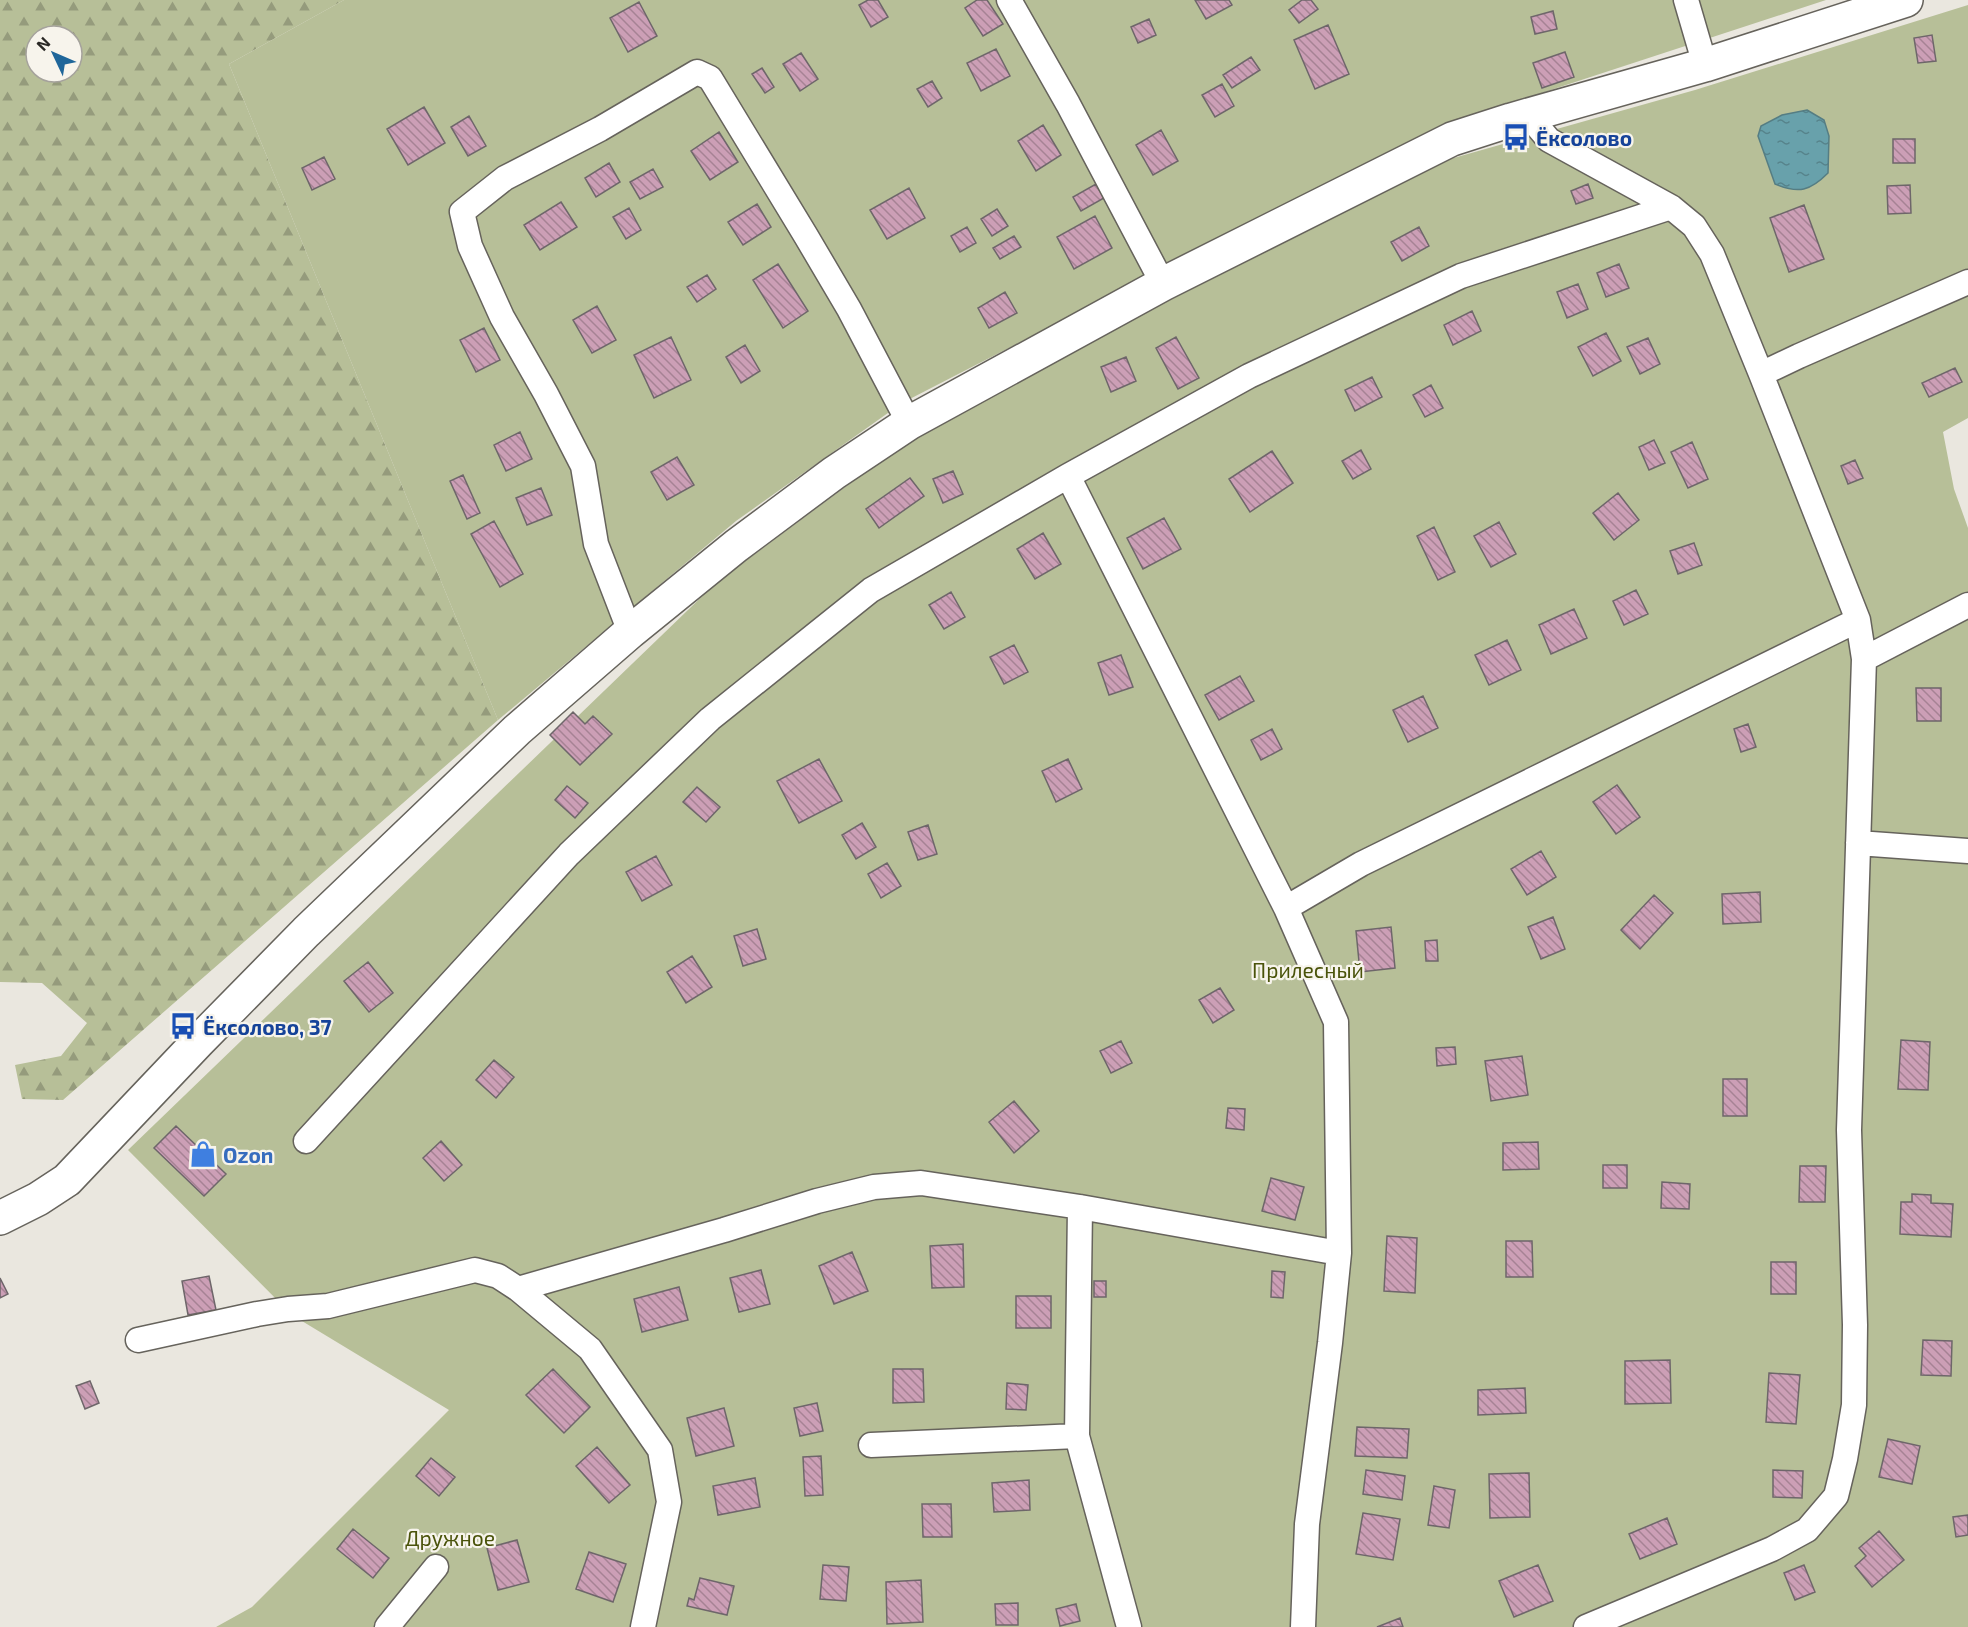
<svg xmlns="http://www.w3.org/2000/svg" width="1968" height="1627" font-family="'Exo 2',sans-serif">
	<defs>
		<pattern id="forest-firs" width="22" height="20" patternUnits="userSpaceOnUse" patternTransform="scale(1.5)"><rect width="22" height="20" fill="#b7bf98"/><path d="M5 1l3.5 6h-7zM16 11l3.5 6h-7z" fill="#959b7c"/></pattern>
		<pattern id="water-ripples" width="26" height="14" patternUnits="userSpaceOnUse" patternTransform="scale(1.5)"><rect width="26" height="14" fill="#68a1ab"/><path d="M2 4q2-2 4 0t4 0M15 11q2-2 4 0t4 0" fill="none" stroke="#56838b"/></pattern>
		<pattern id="building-back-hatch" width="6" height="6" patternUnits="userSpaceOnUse" patternTransform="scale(1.5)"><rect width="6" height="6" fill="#cc9fb6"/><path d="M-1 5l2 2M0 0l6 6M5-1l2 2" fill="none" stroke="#a68294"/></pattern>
	</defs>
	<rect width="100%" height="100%" fill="#eae7df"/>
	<path fill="url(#forest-firs)" fill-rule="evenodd" d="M0,0h344l-115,64 269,656 -435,380 -41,-1 -7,-34 46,-9 26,-33 -45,-40 -42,-1zM36,36h36v36h-36z"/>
	<path fill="#b7bf98" d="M344,0h1482l-333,109 -234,110 -357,184 -166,118 -238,199 -269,-656z
		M1968,5v413l-25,14 11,57 14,39v1099h-1752l36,-20 197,-197 -157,-95 -164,-165 589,-568 205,-152 182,-99 339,-170 252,-71z"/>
	<path fill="url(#water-ripples)" stroke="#557d83" stroke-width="1.5" d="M1807,110l17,10 5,16 -1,37c-18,18 -29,21 -53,11l-17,-48 3,-10 21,-11z"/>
	<path fill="url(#building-back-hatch)" stroke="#6e666a" stroke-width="1.5" d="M868,0h10l10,17 -17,10 -12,-22z
		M977,0h10l16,24 -20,12 -18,-28z
		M1195,0h34l3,5 -26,14z
		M1302,0h9l7,9 -19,14 -10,-13z
		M639,2l18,34 -29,16 -18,-34z
		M1553,11l4,18 -22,5 -4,-17z
		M1149,19l7,16 -18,8 -7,-16z
		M1328,25l21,49 -34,15 -21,-49z
		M1932,35l4,26 -18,2 -4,-25z
		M996,49l14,27 -29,15 -14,-28z
		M1565,52l9,25 -32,11 -9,-25z
		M801,53l17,26 -18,12 -17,-27z
		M1251,57l9,13 -28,18 -9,-13z
		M762,68l12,19 -9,6 -13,-19z
		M932,81l10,17 -14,9 -11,-18z
		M1222,84l12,22 -19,11 -13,-22z
		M424,107l21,36 -37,22 -21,-36z
		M469,116l17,30 -18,10 -17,-29z
		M1043,125l18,30 -25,16 -18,-30z
		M1161,130l17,31 -25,14 -17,-30z
		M719,132l19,30 -28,18 -19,-29z
		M1893,139h22v24h-22z
		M324,157l11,22 -23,11 -10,-22z
		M609,163l11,19 -24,15 -11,-19z
		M653,169l10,18 -23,12 -10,-17z
		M1096,184l8,14 -23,13 -8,-14z
		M1588,184l5,14 -17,6 -5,-13z
		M1910,185l1,28 -23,1 -1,-28z
		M909,188l16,30 -38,21 -17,-29z
		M561,202l16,25 -37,23 -16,-25z
		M757,204l14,23 -28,18 -15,-23z
		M1804,205l20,54 -35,13 -19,-54z
		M629,208l12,22 -15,9 -13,-22z
		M997,209l11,17 -16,10 -11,-17z
		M1095,216l17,32 -38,21 -17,-32z
		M967,227l9,16 -16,9 -9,-16z
		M1419,227l10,19 -27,15 -11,-19z
		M1014,236l7,11 -21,12 -7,-11z
		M778,264l30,47 -25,17 -30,-48z
		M1619,264l10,24 -23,9 -9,-24z
		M707,275l9,14 -19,13 -10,-15z
		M1578,284l10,25 -21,9 -10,-26z
		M1005,292l12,21 -28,15 -11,-20z
		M597,306l19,34 -24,13 -19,-33z
		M1472,311l9,20 -28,14 -9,-20z
		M484,328l16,32 -24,12 -16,-32z
		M1606,333l15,28 -28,15 -15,-29z
		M671,337l20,43 -37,18 -20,-43z
		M1176,337l23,41 -21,11 -22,-41z
		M1648,338l12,26 -20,10 -13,-27z
		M745,345l15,26 -19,12 -15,-26z
		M1126,357l10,24 -25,11 -10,-25z
		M1955,368l7,14 -33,15 -7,-14z
		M1372,377l10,20 -27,14 -10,-21z
		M1431,385l12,23 -18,9 -12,-22z
		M520,432l12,27 -26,12 -12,-26z
		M1654,440l11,23 -16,7 -10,-23z
		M1692,442l16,37 -20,9 -17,-36z
		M1361,450l10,19 -18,10 -11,-18z
		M1272,451l21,32 -43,29 -21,-33z
		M677,457l17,28 -27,15 -16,-28z
		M1855,460l8,18 -15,6 -7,-18z
		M953,471l10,23 -20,9 -10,-24z
		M463,475l17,38 -13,6 -17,-38z
		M910,478l14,18 -45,32 -13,-19z
		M541,488l11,27 -25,10 -11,-27z
		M1618,493l21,27 -25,20 -21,-27z
		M1164,518l17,31 -38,20 -16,-31z
		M494,521l29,53 -23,13 -29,-53z
		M1499,522l17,32 -25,13 -17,-31z
		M1434,527l21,45 -17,8 -21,-44z
		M1043,533l18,31 -26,15 -18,-30z
		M1694,543l8,22 -24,9 -8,-23z
		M1636,590l12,24 -24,11 -11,-24z
		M951,592l14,25 -21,12 -15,-24z
		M1574,609l13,29 -36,16 -12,-29z
		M1507,640l14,30 -32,15 -14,-30z
		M1014,645l14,27 -24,12 -14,-27z
		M1121,655l12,32 -24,8 -11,-32z
		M1240,676l14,25 -35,19 -14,-25z
		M1916,688h25v33h-24z
		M1423,696l15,32 -30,14 -15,-32z
		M573,712l12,12 8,-8 19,18 -32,31 -30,-30z
		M1748,724l8,23 -15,5 -7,-23z
		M1272,729l10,20 -21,11 -10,-20z
		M819,759l23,42 -43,22 -22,-42z
		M1068,759l14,30 -26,13 -14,-31z
		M1617,785l23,32 -24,17 -23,-32z
		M567,786l21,17 -13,15 -20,-18z
		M697,787l23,20 -14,15 -23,-20z
		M862,823l14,24 -20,12 -14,-24z
		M928,825l9,29 -19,6 -10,-28z
		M1541,851l15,26 -29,18 -16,-26z
		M656,856l16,29 -30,16 -16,-29z
		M887,863l14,23 -20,12 -13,-24z
		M1760,892l1,30 -38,2 -1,-30z
		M1654,895l19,18 -33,36 -19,-19z
		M1553,917l12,32 -24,10 -13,-32z
		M1391,927l4,41 -35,4 -4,-41z
		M757,929l9,30 -23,7 -9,-30z
		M1437,940l1,21h-12l-1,-20z
		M692,956l20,31 -26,16 -19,-31z
		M368,962l25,31 -24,19 -25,-31z
		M1220,988l14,22 -21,13 -14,-23z
		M1901,1040l29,2 -2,48 -30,-1z
		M1121,1041l11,22 -21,10 -11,-22z
		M1455,1047l1,17 -19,2 -1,-18z
		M1522,1056l6,39 -37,6 -6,-40z
		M494,1060l20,17 -18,21 -20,-18z
		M1723,1079h24v37h-24z
		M1014,1101l25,30 -25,22 -25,-31z
		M1228,1108l17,1 -1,21 -18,-2z
		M176,1126l50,48 -22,22 -50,-48z
		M441,1141l21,24 -18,16 -21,-23z
		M1538,1142l1,27 -36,1v-27z
		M1603,1165h24v23h-24z
		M1800,1166h26l-1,36h-26z
		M1271,1178l33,9 -9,33 -33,-9z
		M1662,1182l28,2 -1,25 -28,-1z
		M1912,1194l19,1v8l22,1 -2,33 -51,-3 1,-32h11z
		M1387,1236l30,2 -2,55 -31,-2z
		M1506,1241h26l1,36h-27z
		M963,1244l1,43 -32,1 -2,-42z
		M852,1252l16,39 -34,13 -15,-38z
		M1771,1262h25v32h-25z
		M761,1270l9,34 -31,8 -9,-34z
		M1272,1271l13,1 -2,26 -12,-1z
		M209,1276l7,34 -28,5 -6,-34z
		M0,1278l8,16 -8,4z
		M1094,1281h12v16h-12z
		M679,1287l9,33 -46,12 -8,-33z
		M1016,1296h35v32h-35z
		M1923,1340l29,1 -1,35 -30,-1z
		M1670,1360l1,43 -46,1v-43z
		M553,1369l37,38 -26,26 -38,-38z
		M893,1369h30l1,33 -31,1z
		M1769,1373l31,2 -4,49 -30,-2z
		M90,1381l9,22 -14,6 -9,-23z
		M1007,1383l21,2 -2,25 -20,-1z
		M1525,1388l1,25 -48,2v-25z
		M817,1403l6,28 -23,5 -6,-28z
		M724,1408l10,38 -38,10 -9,-38z
		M1357,1427l52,2 -2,29 -52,-2z
		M1888,1439l32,7 -8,38 -33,-7z
		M597,1447l33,38 -21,18 -33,-37z
		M821,1456l2,39 -18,1 -2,-39z
		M431,1458l24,19 -16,19 -23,-20z
		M1366,1470l39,6 -3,24 -39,-6z
		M1773,1470l30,1 -1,27 -29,-1z
		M1529,1473l1,44 -40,1 -1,-44z
		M755,1478l5,29 -42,8 -5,-29z
		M1029,1480l1,30 -36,2 -2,-29z
		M1434,1486l21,4 -6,38 -21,-3z
		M922,1504h29l1,33h-29z
		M1363,1513l37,6 -7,41 -37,-6z
		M1968,1515v20l-12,2 -3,-20z
		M1667,1518l10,26 -37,15 -11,-25z
		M353,1529l36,29 -16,20 -36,-29z
		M1879,1531l25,29 -32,27 -17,-21 11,-10 -7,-8z
		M517,1540l12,42 -31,8 -11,-42z
		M589,1552l37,12 -13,38 -37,-13z
		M823,1565l26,2 -3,34 -26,-2z
		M1538,1565l15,36 -39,16 -15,-36z
		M1804,1565l11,27 -20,8 -11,-27z
		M700,1578l34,8 -7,29 -40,-9 2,-8 5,2z
		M921,1580l2,42 -36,2 -1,-42z
		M1018,1603v22h-22l-1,-21z
		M1076,1604l4,17 -20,5 -4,-17z
		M1400,1618l3,9h-26z"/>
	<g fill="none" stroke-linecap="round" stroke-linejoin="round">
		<defs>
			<path id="street" d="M1009,0l59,104 95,180
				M1686,0l19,65
				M1528,115l21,25 122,67 23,19 18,28 49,120 97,246 6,39 -15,471 6,195 -1,80 -9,54 -9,37 -29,34 -35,19 -186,78
				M1761,374l38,-18 169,-74
				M1068,476l218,432 50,114 3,231 -9,90 -23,181 -4,103
				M630,632l-34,-88 -13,-78 -37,-72 -44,-77 -32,-71 -8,-34 43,-34 95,-49 97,-57 13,6 96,158 43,73 60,114
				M1864,659l104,-54
				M1858,843l110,8
				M1286,908l75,-44 497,-244
				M306,1141l263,-287 141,-135 161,-129 197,-114 181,-100 212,-100 210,-69
				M1080,1207l-3,229 52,191
				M518,1289l206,-59 93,-29 57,-14 47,-4 159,24 259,46
				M138,1340l119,-26 31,-5 40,-3 147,-36 23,6 20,13 72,60 70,101 9,52 -26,125
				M871,1445l206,-9
				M387,1627l49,-60"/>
			<path id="secondary" d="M0,1218l38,-19 29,-19 131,-138 108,-110 211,-202 113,-98 106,-86 98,-73 75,-50 254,-139 289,-145 59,-19 194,-55 201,-65"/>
		</defs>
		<use href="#street" stroke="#66635c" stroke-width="27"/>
		<use href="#secondary" stroke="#66635c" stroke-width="36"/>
		<use href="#street" stroke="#fff" stroke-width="24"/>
		<use href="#secondary" stroke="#fff" stroke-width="33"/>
	</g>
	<defs>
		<symbol id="bus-bare" viewBox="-9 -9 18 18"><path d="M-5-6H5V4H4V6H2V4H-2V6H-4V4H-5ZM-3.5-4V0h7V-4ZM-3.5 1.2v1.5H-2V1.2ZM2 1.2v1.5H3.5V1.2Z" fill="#1a4fb4" stroke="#f7f4ec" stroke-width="2.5" paint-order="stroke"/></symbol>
		<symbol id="shop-bare" viewBox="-9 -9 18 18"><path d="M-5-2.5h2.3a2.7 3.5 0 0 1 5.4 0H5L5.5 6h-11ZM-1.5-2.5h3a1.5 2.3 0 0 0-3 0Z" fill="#3f7fe0" stroke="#f7f4ec" stroke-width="2.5" paint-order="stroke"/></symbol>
	</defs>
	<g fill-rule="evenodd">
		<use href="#bus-bare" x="1497" y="118" width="38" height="38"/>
		<use href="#bus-bare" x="164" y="1007" width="38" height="38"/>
		<use href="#shop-bare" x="184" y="1135" width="38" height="38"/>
	</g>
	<g text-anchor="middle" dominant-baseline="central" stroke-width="4.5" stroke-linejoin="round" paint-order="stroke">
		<g font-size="21" font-weight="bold" fill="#164399" stroke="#f7f4ec" text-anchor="start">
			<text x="1536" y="137">Ёксолово</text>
			<text x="203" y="1026">Ёксолово, 37</text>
		</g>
		<g font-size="21" fill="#4a530a" stroke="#f7f4ec">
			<text x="1308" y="969">Прилесный</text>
			<text x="450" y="1537">Дружное</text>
		</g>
		<g font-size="21" font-weight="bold" fill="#366cbe" stroke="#f7f4ec" text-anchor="start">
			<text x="223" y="1154">Ozon</text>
		</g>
	</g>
	<g transform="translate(54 54) rotate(314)"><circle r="28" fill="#f7f4ec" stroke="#a5a29c" stroke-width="1.5"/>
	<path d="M0-4.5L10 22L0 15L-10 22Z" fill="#1f669a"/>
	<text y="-9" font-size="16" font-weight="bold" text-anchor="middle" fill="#2a2825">N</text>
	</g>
</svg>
